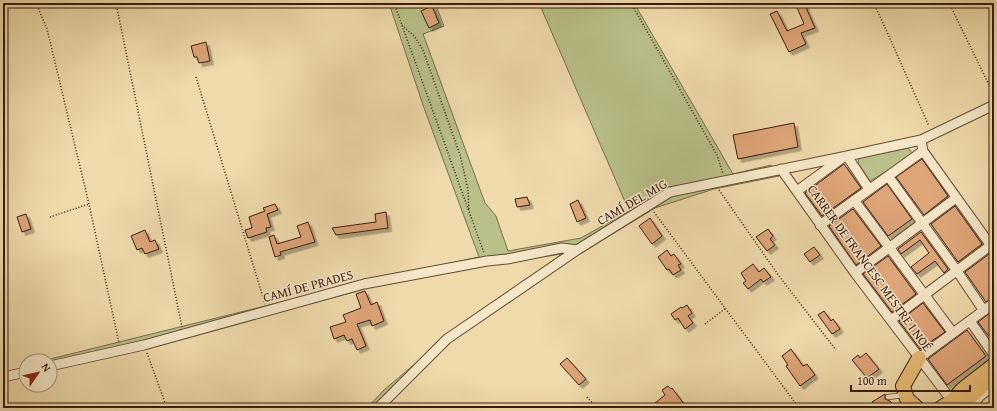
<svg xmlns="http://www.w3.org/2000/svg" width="997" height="411" font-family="'Gentium Book Plus',serif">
	<defs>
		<filter id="shadow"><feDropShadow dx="3.5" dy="3.5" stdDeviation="0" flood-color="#0004"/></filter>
	</defs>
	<rect width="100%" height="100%" fill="#efdaab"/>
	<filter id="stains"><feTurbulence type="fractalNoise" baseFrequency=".005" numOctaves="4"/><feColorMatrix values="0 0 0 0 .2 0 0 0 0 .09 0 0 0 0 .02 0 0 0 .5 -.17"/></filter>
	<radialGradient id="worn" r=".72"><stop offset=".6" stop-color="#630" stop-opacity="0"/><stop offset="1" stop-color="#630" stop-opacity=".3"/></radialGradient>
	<path fill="#b9c089" stroke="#786e4d" d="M389,3h46l9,23 -21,8 62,169 11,13 12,35 73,-13 48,-27 -90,-208h95l99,171 38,-9 8,11 -65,13 -59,19 -87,53 -118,81 -67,66h-16l17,-18 65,-55 113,-81 -71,10 -115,22 -111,30 -215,54v-9h-8l300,-74 137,-30 -56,-152z
		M908,148l5,6 -24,16 -19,11 -12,-18 1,-5z"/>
	<path fill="#dea578" stroke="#381c11" filter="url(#shadow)" d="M799,3h5l11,25 -14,5 5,11 -17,8 -19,-38 7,-3 10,20 17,-7 -8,-19z
		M432,6l7,17 -10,5 -8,-17z
		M206,42l4,19 -11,2 -2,-6h-3l-3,-11z
		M794,123l4,24 -60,12 -5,-24z
		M922,159l26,37 -24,19 -28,-38z
		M844,164l17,24 -39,28 -17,-23z
		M887,184l25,35 -24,17 -25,-34z
		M527,197l3,8 -13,2 -2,-8z
		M578,200l8,18 -9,4 -7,-18z
		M275,204l3,6 -11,4 4,13 -5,1 1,4 -19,6 -3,-8 7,-2 -3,-11 16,-6 -2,-3z
		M955,206l27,38 -24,18 -27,-38z
		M853,209l28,37 -25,19 -27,-39z
		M386,212l2,16 -52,7 -4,-7 44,-6 -1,-8z
		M26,214l5,15 -9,3 -5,-15z
		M650,218l12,18 -10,8 -13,-18z
		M308,222l7,20 -35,10 1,3 -6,2 -6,-20 5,-2 3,9 24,-7 -4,-11z
		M768,229l5,7 -3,3 5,6 -8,6 -11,-14z
		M145,230l5,12 5,-2 4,9 -14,5 -3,-6 -5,2 -6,-14z
		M921,232l27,37 -4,4 -9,-12 -18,13 -6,-7 18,-14 -9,-13 -19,14 -3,-5z
		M814,247l6,8 -10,7 -6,-8z
		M667,250l4,6 3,-2 7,10 -3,1 3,5 -8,5 -4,-6 -2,1 -9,-13z
		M989,254l5,3v40l-8,5 -21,-30z
		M888,256l28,38 -24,18 -29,-38z
		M753,264l6,8 5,-4 7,9 -8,5 -2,-3 -13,10 -5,-6 3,-2 -5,-8z
		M365,291l6,14 6,-3 7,19 -12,5 -2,-6 -13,4 9,22 -9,4 -5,-11 -5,2 -3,-6 -10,4 -4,-12 16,-5 -3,-7 18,-7 -5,-14z
		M923,303l22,29 -25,17 -21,-28z
		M687,305l5,8 -4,3 5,7 -8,6 -7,-11 -3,2 -4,-6 10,-7 1,1z
		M994,310v33l-16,-21z
		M824,311l7,10 2,-2 7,10 -8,5 -14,-19z
		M967,330l19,26 -39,29 -19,-26z
		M791,349l12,17 4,-2 8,11 -15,11 -14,-20 2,-1 -6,-9z
		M866,353l13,16 -12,9 -15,-18 6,-5 2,3z
		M567,358l19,21 -7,6 -19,-21z
		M668,386l3,3 1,-1 15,20h-38l16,-13 -3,-5z
		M885,394v5l5,2 3,4 -4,3h-13l-4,-6z"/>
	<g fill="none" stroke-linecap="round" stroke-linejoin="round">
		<defs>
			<path id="service" d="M888,397l16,-2"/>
			<path id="minor" d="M921,140l2,11 71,99
				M847,156l22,33
				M781,169l74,104 97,128
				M888,176l69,95 27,40
				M797,191l44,-32
				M854,200l99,133
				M820,225l103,-74
				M855,273l101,-75
				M891,320l100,-75
				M970,321l24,34
				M919,358l75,-55
				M50,366l94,-21 220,-61 123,-23 20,-2 55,-11 15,2
				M3,377l23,-5
				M378,408l69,-69 130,-89 93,-58 177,-36 74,-16 73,-35
				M971,408l8,-11 15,-12"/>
			<path id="primary" d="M917,408l-10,-9 -4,-13 16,-28
				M941,408l11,-7 11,-12 31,-24
				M962,408l9,-12 21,-19"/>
		</defs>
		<use href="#service" stroke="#664c38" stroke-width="6"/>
		<use href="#minor" stroke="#664c38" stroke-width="11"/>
		<use href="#primary" stroke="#381c11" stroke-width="16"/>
		<path stroke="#381c11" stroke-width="1.5" stroke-dasharray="1 2" stroke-linecap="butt" d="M36,3l11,26 42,175 30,139
			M116,3l66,324
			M394,3l90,250
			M631,3l86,152 6,19
			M874,3l55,123
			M949,3l45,92
			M402,25l13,12 8,13 37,105 8,34 1,22
			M196,77l69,227
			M719,190l60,86 57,74
			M654,212l145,196
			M50,217l39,-13
			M705,324l21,-16
			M147,353l20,55
			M587,397l10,11"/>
		<use href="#service" stroke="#f5e7c8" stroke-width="4.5"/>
		<use href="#minor" stroke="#f5e7c8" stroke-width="9"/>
		<use href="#primary" stroke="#e8bd76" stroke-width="14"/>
	</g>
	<g text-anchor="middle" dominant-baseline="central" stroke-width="3" stroke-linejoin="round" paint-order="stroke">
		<g font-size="13" fill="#381c11" stroke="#f5e7c8">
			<text transform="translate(632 202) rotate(-30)">CAMÍ DEL MIG</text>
			<text transform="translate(870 268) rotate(54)">CARRER DE FRANCESC MESTRE I NOÉ</text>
			<text transform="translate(308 286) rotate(-15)">CAMÍ DE PRADES</text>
		</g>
	</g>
	<rect width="997" height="411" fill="none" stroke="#efdaab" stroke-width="16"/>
	<rect x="4" y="4" width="989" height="403" fill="none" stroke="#381c11" stroke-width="2"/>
	<rect x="8" y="8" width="981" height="395" fill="none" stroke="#381c11"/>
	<g transform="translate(38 373) rotate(56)"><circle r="19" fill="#f5e7c8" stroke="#a9967f"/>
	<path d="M0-3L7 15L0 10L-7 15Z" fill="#8f2418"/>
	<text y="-6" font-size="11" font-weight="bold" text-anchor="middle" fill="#381c11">N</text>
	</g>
	<path d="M851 385v6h119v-6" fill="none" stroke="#381c11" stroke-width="2"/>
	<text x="857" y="385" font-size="12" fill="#381c11" stroke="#f5e7c8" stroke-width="3" paint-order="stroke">100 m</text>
	<rect width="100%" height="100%" filter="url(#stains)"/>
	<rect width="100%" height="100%" fill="url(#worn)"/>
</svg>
